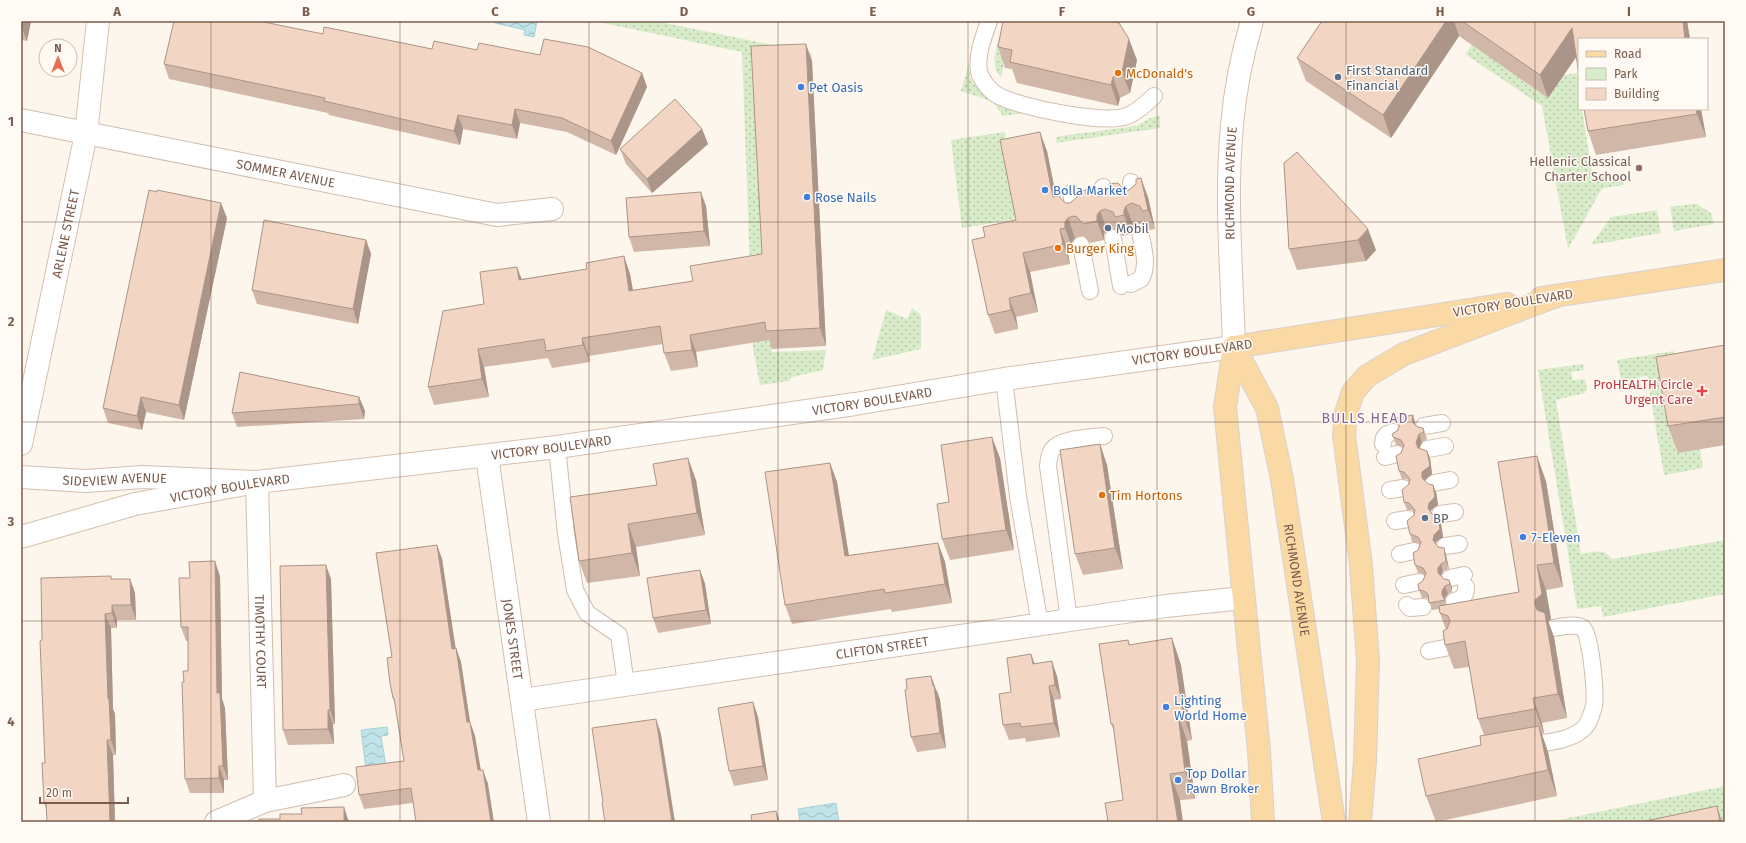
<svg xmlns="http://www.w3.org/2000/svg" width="1746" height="843" font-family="'Fira Sans',sans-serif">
	<defs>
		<pattern id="green-dots" width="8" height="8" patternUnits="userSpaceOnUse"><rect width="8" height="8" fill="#d8ecc9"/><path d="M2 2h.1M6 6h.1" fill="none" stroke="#b4c2a5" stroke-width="1.8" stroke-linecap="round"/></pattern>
		<pattern id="water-waves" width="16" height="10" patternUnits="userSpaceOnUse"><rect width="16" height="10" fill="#bfe3e8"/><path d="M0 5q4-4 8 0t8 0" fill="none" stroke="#a0bbbe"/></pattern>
	</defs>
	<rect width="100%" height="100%" fill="#fdf6ec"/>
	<path fill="url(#green-dots)" d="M593,21h62l157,32v8l-54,4 14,287 54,-2 -3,20 -31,7 -3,4 -29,4 -7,-36 -11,-297z
		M1014,21l-13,56c-13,-11 -3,-33 0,-47l2,-5z
		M1472,45l76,53 16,-23 13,-2 2,17v19h3l10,63 1,4 6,1 23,-4 2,12 -20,3 -3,2 -33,59 -26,-143 -77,-52z
		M969,64c-2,32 36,40 60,48l-26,4 -10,-14 -32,-11z
		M1160,116v12l-104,15 1,-6 3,-1 76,-10 14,-8z
		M1005,132l2,27 12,60 -57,9 -11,-88z
		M1693,204h4l14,9 3,11 -40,7 -4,-24z
		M1657,210l4,23 -70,12 20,-28z
		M912,308l7,5 2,3v33l-49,11 14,-50 21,9z
		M1674,351l5,30 -1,72 22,-4 3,19 -39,7 -17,-99 -26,5 -4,-21z
		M1583,364l1,6 -13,2 2,8 12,-1 2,10 -2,4 -29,7 25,154c14,-1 21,-7 31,5l113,-19v54l-122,23 -2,-11 -24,3 -39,-239z
		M1725,786v36h-176z"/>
	<path fill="url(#water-waves)" stroke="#a5d3da" d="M495,21h42l-3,16 -10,-2 1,-5 -30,-7z
		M387,727l1,8 -7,1 5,30 -20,3 -5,-39z
		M836,803l3,19h-39l-2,-13z"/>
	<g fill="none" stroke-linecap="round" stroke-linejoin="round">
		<defs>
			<path id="lane" d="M989,21c-5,15 -13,34 -10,50 2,9 11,20 18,24 21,12 108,30 130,21 10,-4 19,-12 27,-20
				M1131,182l3,18
				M1103,187l4,19
				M1071,193l4,20
				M1113,238l8,48
				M1081,245l9,46
				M1131,284l10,-5c8,-14 2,-32 -1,-47
				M1004,379l14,117 22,129
				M1424,426l18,-3
				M1383,444l1,-6 3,-4 6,-2
				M557,447l9,87 9,56 12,23 32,22 7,50
				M1428,449l17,-3
				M1385,457l12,-3
				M1434,483l16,-3
				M1390,490l13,-2
				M1440,514l15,-2
				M1395,521l13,-2
				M1445,546l14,-2
				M1400,554l14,-3
				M1450,578l14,-3
				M1404,585l15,-3
				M1454,601c9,-2 12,-5 12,-14
				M1407,605l3,3 13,-1
				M1069,620l-21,-154c1,-6 1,-12 4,-16 8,-12 38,-12 52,-14
				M1429,651l21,-4
				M1523,746c19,-3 44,-4 59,-16 7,-5 10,-17 12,-24 2,-12 -3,-71 -11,-78 -8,-5 -22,-1 -30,0"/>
			<g id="street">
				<path id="s1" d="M21,120l476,95 55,-6"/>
				<path id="s2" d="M487,456l52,366"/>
				<path id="s3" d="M21,477l65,4 57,-4 114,5 8,319"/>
				<path id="s4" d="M522,700l644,-94 77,-8"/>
				<path d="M216,822l49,-21 79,-16"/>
			</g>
			<g id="secondary">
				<path id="s5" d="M21,444l65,-310 12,-113"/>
				<path id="s6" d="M21,537l114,-33 122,-22 300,-35 298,-43 149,-25 230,-32c-2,-74 -9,-148 -2,-222 3,-35 10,-70 20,-104"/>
			</g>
			<g id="primary">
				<path d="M1541,298l184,-28"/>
				<path d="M1234,347l273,-43"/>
				<path id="s7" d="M1234,347l33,61 15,71 52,343"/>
				<path d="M1234,347l-9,60 34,344 4,71"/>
				<path d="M1360,822l5,-61 3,-100 -7,-96 -17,-130 2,-22 7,-21 14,-16 37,-22 152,-58"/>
			</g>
		</defs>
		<use href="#lane" stroke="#d1beb0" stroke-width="18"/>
		<use href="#street" stroke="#d1beb0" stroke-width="24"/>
		<use href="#secondary" stroke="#d6c0b0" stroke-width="24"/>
		<use href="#primary" stroke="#dad1cd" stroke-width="24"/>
		<use href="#lane" stroke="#fff" stroke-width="16"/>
		<use href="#street" stroke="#fff" stroke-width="22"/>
		<use href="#secondary" stroke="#fff" stroke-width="22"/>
		<use href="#primary" stroke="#fbd9a5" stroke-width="22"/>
	</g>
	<path fill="#d1b7a8" d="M21,21h10l-4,20 -6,-1v1z
		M1322,21h365l3,18h-111l-3,18 -28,41 -89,-62 -68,102 -85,-57 -9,-23z
		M323,34l109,15 45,1 63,5 102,18 5,14 -31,68 -49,-23 -47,-9 -3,16 -54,-10 -3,16 -131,-30 -1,-2 -159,-34 -5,-15z
		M998,47l139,13 -7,33 -10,5 -2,8 -101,-23 -5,-14 -7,-1z
		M812,61l14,285 -54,3 -3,-9 -73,12 2,15 -27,4 -7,-18 -1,-9 -74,12 1,6 -38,6 -4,-10 -64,9 5,30 -55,8 -6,-18 56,-83 38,-25 65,-10 37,-13 6,18 3,16 60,-9 69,-27z
		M1584,109h117l5,28 -110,18 -8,-24z
		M702,129l6,15 -56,49 -26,-29 -6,-15z
		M1047,151l9,45 9,7h5l27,-7h5l21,-7 25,8 7,32 -6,1 -2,-5 -9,-2 -5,2 -2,4v5l-9,2 -2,-4 -8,-3 -5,1 -3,4v6l-14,3 -6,-7h-4l-5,2 -3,4v5l-5,1 3,16 -40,8 8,40 -22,5 2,12 -23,5 -7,-19 28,-95z
		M1284,163l92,87 -10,11 -69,9 -8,-21z
		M706,206l4,40 -76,6 -5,-15z
		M227,218l-43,202 -38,-8 -4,18 -34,-7 -5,-15z
		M366,240l5,14 -13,70 -101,-20 -5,-14z
		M1725,345v100l-47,8 -10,-27z
		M359,397l6,14 -1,8 -127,8 -5,-14z
		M1397,418l18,4v3l3,2 5,1 3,7 1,5 -5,2 -3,6 11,10 2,16 -7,6v1l11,11 2,13 -7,5v2l2,3 5,1 3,7 2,14 -7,5v2l2,3 6,1 2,7 3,14 -6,2 -2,5 3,3 5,1 3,12 -4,2 -3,4v3l1,4 73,-13 27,-111 17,106 -17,3 5,29 -3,2 6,16 13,81 -25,5 2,10 -2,1 6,18 9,44 -121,26 -10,-26 55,-51 3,-10 -6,-16 -9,-52 -15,2 -9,-24 1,-15 -6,-17 -1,-4 -7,1 -3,-10 -2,-2h-5l-3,-8 6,-15 -7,-2 -3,-8 3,-15 2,-6 -8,-2 -2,-8 4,-21 -2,-3h-5l-3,-8 5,-20 -2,-3h-5l-3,-8 2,-18 2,-6 -7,-2 -3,-8 6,-10z
		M1100,444l7,21 16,104 -40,6 -8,-21z
		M1000,458l14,92 -64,10 -8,-21 7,-37z
		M830,463l7,19 12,74 89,-13 7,19 7,41 -60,9 -1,-3 -99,15 -7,-19z
		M696,480l9,55 -69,12 4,29 -53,7 -8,-22 -9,-64z
		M437,545l5,14 13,89h1l5,14 9,60 5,14 6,34 7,14 -75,19 -49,6 -5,-14 45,-34 -8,-54 -3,-9 -1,-41z
		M700,570l5,14 6,40 -53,9 -5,-15z
		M220,576l2,123 3,9 3,72h-4v13h-34l-5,-14 -1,-97 4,-11v-30h-2l-5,-14 9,-49z
		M112,579h18l5,14 1,27h-19v8h-6l2,81 2,5 1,41h-3l2,67h-68v-11l-3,-8 1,-40 -3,-123z
		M331,579l4,145h-2l1,20 -46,1 -5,-15z
		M1172,638l9,27 11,75 -5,1 8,58 -15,1h-57l-9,-69 -3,-7 17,-84 2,5z
		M1031,654l4,10 22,12 4,23 -7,1 6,37 -34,5 -1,-4 -16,2 -6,-15 8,-33z
		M937,690l3,10 6,48 -29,4 -6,-15z
		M753,702l5,15 10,63 -34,6 -5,-15z"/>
	<path fill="#aa9588" d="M21,21h10l-4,20 -6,-16z
		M1446,21h8l5,15 -68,102 -8,-23z
		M1683,21h4l3,18h-5z
		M1572,28l7,25 -31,45 -8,-23z
		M1129,39l8,21 -7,33 -8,-21z
		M806,44l6,17 14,285 -6,-18z
		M642,73l5,14 -31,68 -5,-14z
		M1113,77l7,21 -2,8 -7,-21z
		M515,109l5,14 -3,16 -5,-14z
		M1696,109h5l5,28 -9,-23z
		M458,115l5,14 -3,16 -6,-14z
		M702,129l6,15 -56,49 -5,-14z
		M1040,132l7,19 13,65 -7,-19z
		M1141,178l7,19 7,32 -7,-19z
		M701,192l5,14 4,40 -6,-15z
		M221,203l6,15 -43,202 -5,-15z
		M1126,206l7,19 -2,4v5l-7,-19v-5z
		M1100,211l7,19 -3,4v6l-7,-19v-6z
		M1068,218l7,20 -3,4v5l-7,-19v-6z
		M1060,229l7,19 3,16 -7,-20z
		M1368,229l8,21 -10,11 -8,-21z
		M366,240l5,14 -13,70 -5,-15z
		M1023,253l7,19 8,40 -7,-19z
		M624,256l6,18 6,35 -7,-18z
		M517,267l7,18 -5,-5z
		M1009,298l7,19 2,12 -7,-19z
		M690,335l6,17 2,15 -6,-17z
		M582,338l7,18 1,6 -7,-17z
		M478,349l6,18 5,30 -7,-18z
		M141,397l5,15 -4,18 -5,-14z
		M359,397l6,14 -1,8 -5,-15z
		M1413,415l2,7v5l-3,-7z
		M1419,434l3,8 -3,8 -3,-7z
		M992,437l8,21 14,92 -8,-20z
		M1100,444l7,21 16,104 -8,-21z
		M1427,451l3,7 2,16 -7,6v5l-3,-7v-6z
		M1537,456l9,25 17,106 -9,-24z
		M688,458l8,22 9,55 -8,-22z
		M830,463l7,19 15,93 -7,-19z
		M1433,485l3,7 2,13 -7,5v6l-3,-8z
		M1438,516l3,7 2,14 -7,5v6l-3,-8 1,-5z
		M628,524l8,23 4,29 -8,-23z
		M938,543l7,19 7,41 -7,-19z
		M437,545l5,14 16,104 -6,-14z
		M1444,548l2,7 3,14 -3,-8z
		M215,561l5,15 2,123 3,9 3,72 -5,-14 -6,-73z
		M1441,564l2,7 -2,4v5l-3,-7v-5z
		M326,565l5,14 4,145 -5,-14z
		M1537,565l9,25 5,29 -3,2 6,16 13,81 -9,-24 -14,-70 -9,-20z
		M700,570l5,14 6,40 -5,-14z
		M130,579l5,14 1,27 -5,-15z
		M1449,580l3,7v5z
		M1445,586l3,8 -3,4v3l-3,-6v-4z
		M112,605l5,15v8l-5,-15z
		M105,614l6,14 2,81 2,5 1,41 -5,-15 -3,-41z
		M1172,638l9,27 11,75 -9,-26z
		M456,648l5,14 9,60 5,14 8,49 -5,-15 -11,-48z
		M1031,654l5,15 -3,-5z
		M1052,661l5,15 4,23 -6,-14z
		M931,676l9,24 6,48 -6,-15z
		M1049,686l5,14 6,37 -6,-14z
		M1533,698l9,25 2,10 -9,-24z
		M753,702l5,15 10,63 -5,-14z
		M328,710l5,14 1,20 -6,-15z
		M1178,714l9,27 8,58 -10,-27z
		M656,719l5,15 14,88h-3z
		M1539,726l9,26 9,44 -9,-26z
		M107,740l6,15 2,67h-4l-1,-1z
		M219,766l5,14v13l-5,-15z
		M483,770l5,14 6,38h-3z
		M1170,774l10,26 3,22h-5z
		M1717,806l5,16h-2z
		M344,807l5,15h-5z
		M776,811l3,7v4h-1z"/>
	<path fill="#f3d5c3" stroke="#aa9588" d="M174,21h85l64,13 1,-7 108,22 2,-8 43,9 2,-7 61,12 4,-16 44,8 54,26 -31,68 -49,-23 -47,-9 -3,16 -54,-10 -4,16 -130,-30 1,-3 -161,-34z
		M1003,21h107l9,2 10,16 -7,33 -9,5 -2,8 -101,-23 2,-12 -14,-3z
		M1322,21h124l-63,94 -86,-57z
		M1462,21h221l2,18h-106v36l-7,-47 -32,47z
		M806,44l14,284 -54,3 -1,-9 -75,13 2,15 -28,3 -4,-27 -78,12 1,7 -37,6 -2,-12 -66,10 4,30 -54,8 15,-76 41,-7 -4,-32 37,-5 2,13 68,-11 -1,-6 38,-7 5,35 64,-10 -3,-15 72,-12 -11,-208z
		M675,99l27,30 -55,50 -27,-30z
		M1584,109h112l1,5 -109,17z
		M1040,132l13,65 6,-1 6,7h5l7,-6v-5l14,-3 6,7h5l7,-6v-6l9,-1 5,6 6,1 7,-6v-5l5,-1 7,32 -6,1 -2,-5 -9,-3 -5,3 -2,4v5l-9,2 -2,-5 -8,-3 -5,2 -3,4v6l-14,3 -6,-7 -4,-1 -5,2 -3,4v6l-5,1 3,15 -40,9 8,40 -22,5 2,12 -23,5 -16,-75 13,-3 -2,-10 33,-7 -16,-80z
		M1297,152l71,77 -10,11 -69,9 -5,-86z
		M149,190l8,2v-2l64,13 -42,202 -38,-8 -4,19 -34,-8z
		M701,192l3,39 -75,6 -3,-39z
		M264,220l102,20 -13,69 -101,-19z
		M1725,345v72l-57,9 -12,-69z
		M240,372l119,25v7l-127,9z
		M1413,415l-1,5 2,4 4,3 5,1 1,4 -5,2 -3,9 2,5 9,3 3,15 -8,6v6l6,6 5,1 2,12 -6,6 -1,5 5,7 5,1 2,13 -6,6 -1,5 5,7 6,1 2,13 -5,3 -3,4v5l6,6 5,1 1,4 -5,2 -3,5v4l3,5 -16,3 -1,-9 -4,-3 -5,-1 -1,-6 5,-3 3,-8 -3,-5 -8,-3 -2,-12 5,-3 3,-8 -3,-5 -8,-3 -3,-13 7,-6 1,-5 -6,-7 -5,-1 -2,-12 7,-6 1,-5 -6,-7 -5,-1 -3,-15 5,-3 3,-8 -3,-5 -8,-3 -1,-3 5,-3 2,-4v-5l-2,-4z
		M992,437l14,93 -64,9 -5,-35 12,-2 -8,-57z
		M1100,444l15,104 -40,6 -15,-104z
		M1537,456l17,107 -17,2 5,29 -7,6v4l2,6 8,3 13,81 -25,4 2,11 -57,10 -13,-78 -20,4 -2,-14 4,-2 3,-8 -2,-5 -8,-3 -1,-7 80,-14 -21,-130z
		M688,458l9,55 -69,11 4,29 -53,8 -9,-64 87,-12 -4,-21z
		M830,463l15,93 93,-13 7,41 -60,9 -1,-4 -99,16 -20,-133z
		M437,545l15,104 4,-1 11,74h3l8,48h5l8,52h-75l-5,-34 -52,7 -3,-28 48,-6 -10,-63h-1l-3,-15 -3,-25 5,-1 -16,-104z
		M215,561l2,132h3l3,73h-4v12l-34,1 -3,-97h2l-1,-11h5v-44h-7l-2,-49h11l-1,-16z
		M326,565l4,145h-2v19l-45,1 -3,-164z
		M700,570l6,40 -53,8 -6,-40z
		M111,576v3h19l1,26h-19v8l-7,1 3,85h1l2,41h-4l3,81h3v1h-66l-1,-20 -2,1 -2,-40h3l-5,-122 2,-1 -1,-62z
		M1172,638l11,76h-5l7,58 -15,2 8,48h-70l-3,-19 18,-3 -10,-76h-2l-12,-80 29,-4 1,5z
		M1031,654l2,10 19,-3 3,24 -6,1 5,37 -33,4 -1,-4 -17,2 -4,-31 12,-2 -4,-34z
		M931,676l2,10 1,-1 6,48 -29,4 -6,-47 2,-1 -1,-10z
		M753,702l10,64 -34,5 -11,-63z
		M656,719l16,103h-67l-3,-19 1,-1 -11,-74z
		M1539,726l9,44 -122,26 -8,-37 63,-14 -1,-9z
		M1717,806l3,16h-79z
		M344,807v15h-85v-3h21v-5h22l-1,-6z
		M776,811l2,11h-26l-1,-7z"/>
	<path fill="none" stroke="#7a5c4d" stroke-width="1" stroke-opacity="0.55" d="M211,21v801M400,21v801M589,21v801M778,21v801M968,21v801M1157,21v801M1346,21v801M1535,21v801M21,222h1704M21,422h1704M21,621h1704"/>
	<g fill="#e8710a" stroke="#fffaf3" stroke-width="1.5">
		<circle cx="1118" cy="73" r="4"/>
		<circle cx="1058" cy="248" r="4"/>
		<circle cx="1102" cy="495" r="4"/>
	</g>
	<g fill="#5c6f8a" stroke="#fffaf3" stroke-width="1.5">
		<circle cx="1338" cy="77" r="4"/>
		<circle cx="1108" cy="228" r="4"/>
		<circle cx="1425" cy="518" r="4"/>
	</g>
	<g fill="#3f7fe0" stroke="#fffaf3" stroke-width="1.5">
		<circle cx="801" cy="87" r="4"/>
		<circle cx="1045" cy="190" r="4"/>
		<circle cx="807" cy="197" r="4"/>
		<circle cx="1523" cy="537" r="4"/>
		<circle cx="1166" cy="707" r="4"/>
		<circle cx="1178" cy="780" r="4"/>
	</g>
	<circle fill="#8d6e63" stroke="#fffaf3" stroke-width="1.5" cx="1639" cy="168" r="4"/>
	<path fill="#e0444e" stroke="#fffaf3" stroke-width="1.5" d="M1700 385h4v4h4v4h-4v4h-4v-4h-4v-4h4z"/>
	<g text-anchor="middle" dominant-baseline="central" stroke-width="3" stroke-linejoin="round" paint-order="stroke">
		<g font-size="13" fill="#4e5e75" stroke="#fffaf3" text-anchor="start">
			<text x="1346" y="70">First Standard<tspan x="1346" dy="15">Financial</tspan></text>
			<text x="1116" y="228">Mobil</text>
			<text x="1433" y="518">BP</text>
		</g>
		<g font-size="13" fill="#c56008" stroke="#fffaf3" text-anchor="start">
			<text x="1126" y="73">McDonald's</text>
			<text x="1066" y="248">Burger King</text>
			<text x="1110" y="495">Tim Hortons</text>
		</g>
		<g font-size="13" fill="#366cbe" stroke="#fffaf3" text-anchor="start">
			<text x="809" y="87">Pet Oasis</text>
			<text x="1053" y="190">Bolla Market</text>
			<text x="815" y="197">Rose Nails</text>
			<text x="1531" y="537">7-Eleven</text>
			<text x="1174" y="700">Lighting<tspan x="1174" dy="15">World Home</tspan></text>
			<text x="1186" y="773">Top Dollar<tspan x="1186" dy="15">Pawn Broker</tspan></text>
		</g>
		<g font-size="13" fill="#785e54" stroke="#fffaf3" text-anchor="end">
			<text x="1631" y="161">Hellenic Classical<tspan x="1631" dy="15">Charter School</tspan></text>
		</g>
		<g font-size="13" fill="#7a5c4d" stroke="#fffaf3">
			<text stroke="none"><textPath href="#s1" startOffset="270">SOMMER AVENUE</textPath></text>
			<text stroke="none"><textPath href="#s6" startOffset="1393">RICHMOND AVENUE</textPath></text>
			<text stroke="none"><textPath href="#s5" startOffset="215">ARLENE STREET</textPath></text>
			<text transform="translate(1513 303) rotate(-9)">VICTORY BOULEVARD</text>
			<text transform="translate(1192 352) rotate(-8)">VICTORY BOULEVARD</text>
			<text stroke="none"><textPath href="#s6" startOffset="863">VICTORY BOULEVARD</textPath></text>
			<text stroke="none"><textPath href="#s6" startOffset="539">VICTORY BOULEVARD</textPath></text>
			<text stroke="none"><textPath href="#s3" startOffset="94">SIDEVIEW AVENUE</textPath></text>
			<text stroke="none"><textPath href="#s6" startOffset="215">VICTORY BOULEVARD</textPath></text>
			<text stroke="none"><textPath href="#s7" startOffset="244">RICHMOND AVENUE</textPath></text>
			<text stroke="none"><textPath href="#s2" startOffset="185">JONES STREET</textPath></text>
			<text stroke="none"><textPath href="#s3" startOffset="396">TIMOTHY COURT</textPath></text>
			<text stroke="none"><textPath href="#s4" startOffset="364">CLIFTON STREET</textPath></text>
		</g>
		<g font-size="13" fill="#be3a42" stroke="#fffaf3" text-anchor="end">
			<text x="1693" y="384">ProHEALTH Circle<tspan x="1693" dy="15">Urgent Care</tspan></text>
		</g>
		<g font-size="14" letter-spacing="1" fill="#846695" stroke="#fffaf3">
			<text x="1365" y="418">BULLS HEAD</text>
		</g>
	</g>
	<rect width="1746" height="843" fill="none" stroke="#fffaf3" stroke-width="44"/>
	<rect x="1578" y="38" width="130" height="72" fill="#fffaf3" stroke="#cabbb1"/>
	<rect x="1586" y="51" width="20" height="6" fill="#fbd9a5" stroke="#cabbb1"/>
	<text x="1614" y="58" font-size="12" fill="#7a5c4d">Road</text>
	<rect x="1586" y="68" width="20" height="12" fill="#d8ecc9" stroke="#cabbb1"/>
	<text x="1614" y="78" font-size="12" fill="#7a5c4d">Park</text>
	<rect x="1586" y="88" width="20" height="12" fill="#f3d5c3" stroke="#cabbb1"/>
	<text x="1614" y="98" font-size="12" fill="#7a5c4d">Building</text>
	<g transform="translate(58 58)"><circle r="19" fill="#fffaf3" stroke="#cabbb1"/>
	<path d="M0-3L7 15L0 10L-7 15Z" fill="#e76f51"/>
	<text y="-6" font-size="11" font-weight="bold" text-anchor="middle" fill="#7a5c4d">N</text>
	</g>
	<path d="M40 797v6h88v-6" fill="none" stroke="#7a5c4d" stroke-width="2"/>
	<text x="46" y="797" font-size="12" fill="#7a5c4d" stroke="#fffaf3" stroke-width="3" paint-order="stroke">20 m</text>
	<rect x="22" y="22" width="1702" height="799" fill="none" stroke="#7a5c4d" stroke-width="1.5"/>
	<g font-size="13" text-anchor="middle" font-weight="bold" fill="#7a5c4d">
		<text x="117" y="16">A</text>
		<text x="306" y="16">B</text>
		<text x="495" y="16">C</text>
		<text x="684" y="16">D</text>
		<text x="873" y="16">E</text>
		<text x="1062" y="16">F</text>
		<text x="1251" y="16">G</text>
		<text x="1440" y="16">H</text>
		<text x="1629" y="16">I</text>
		<text x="11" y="126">1</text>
		<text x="11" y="326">2</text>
		<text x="11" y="526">3</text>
		<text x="11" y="726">4</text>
	</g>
</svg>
